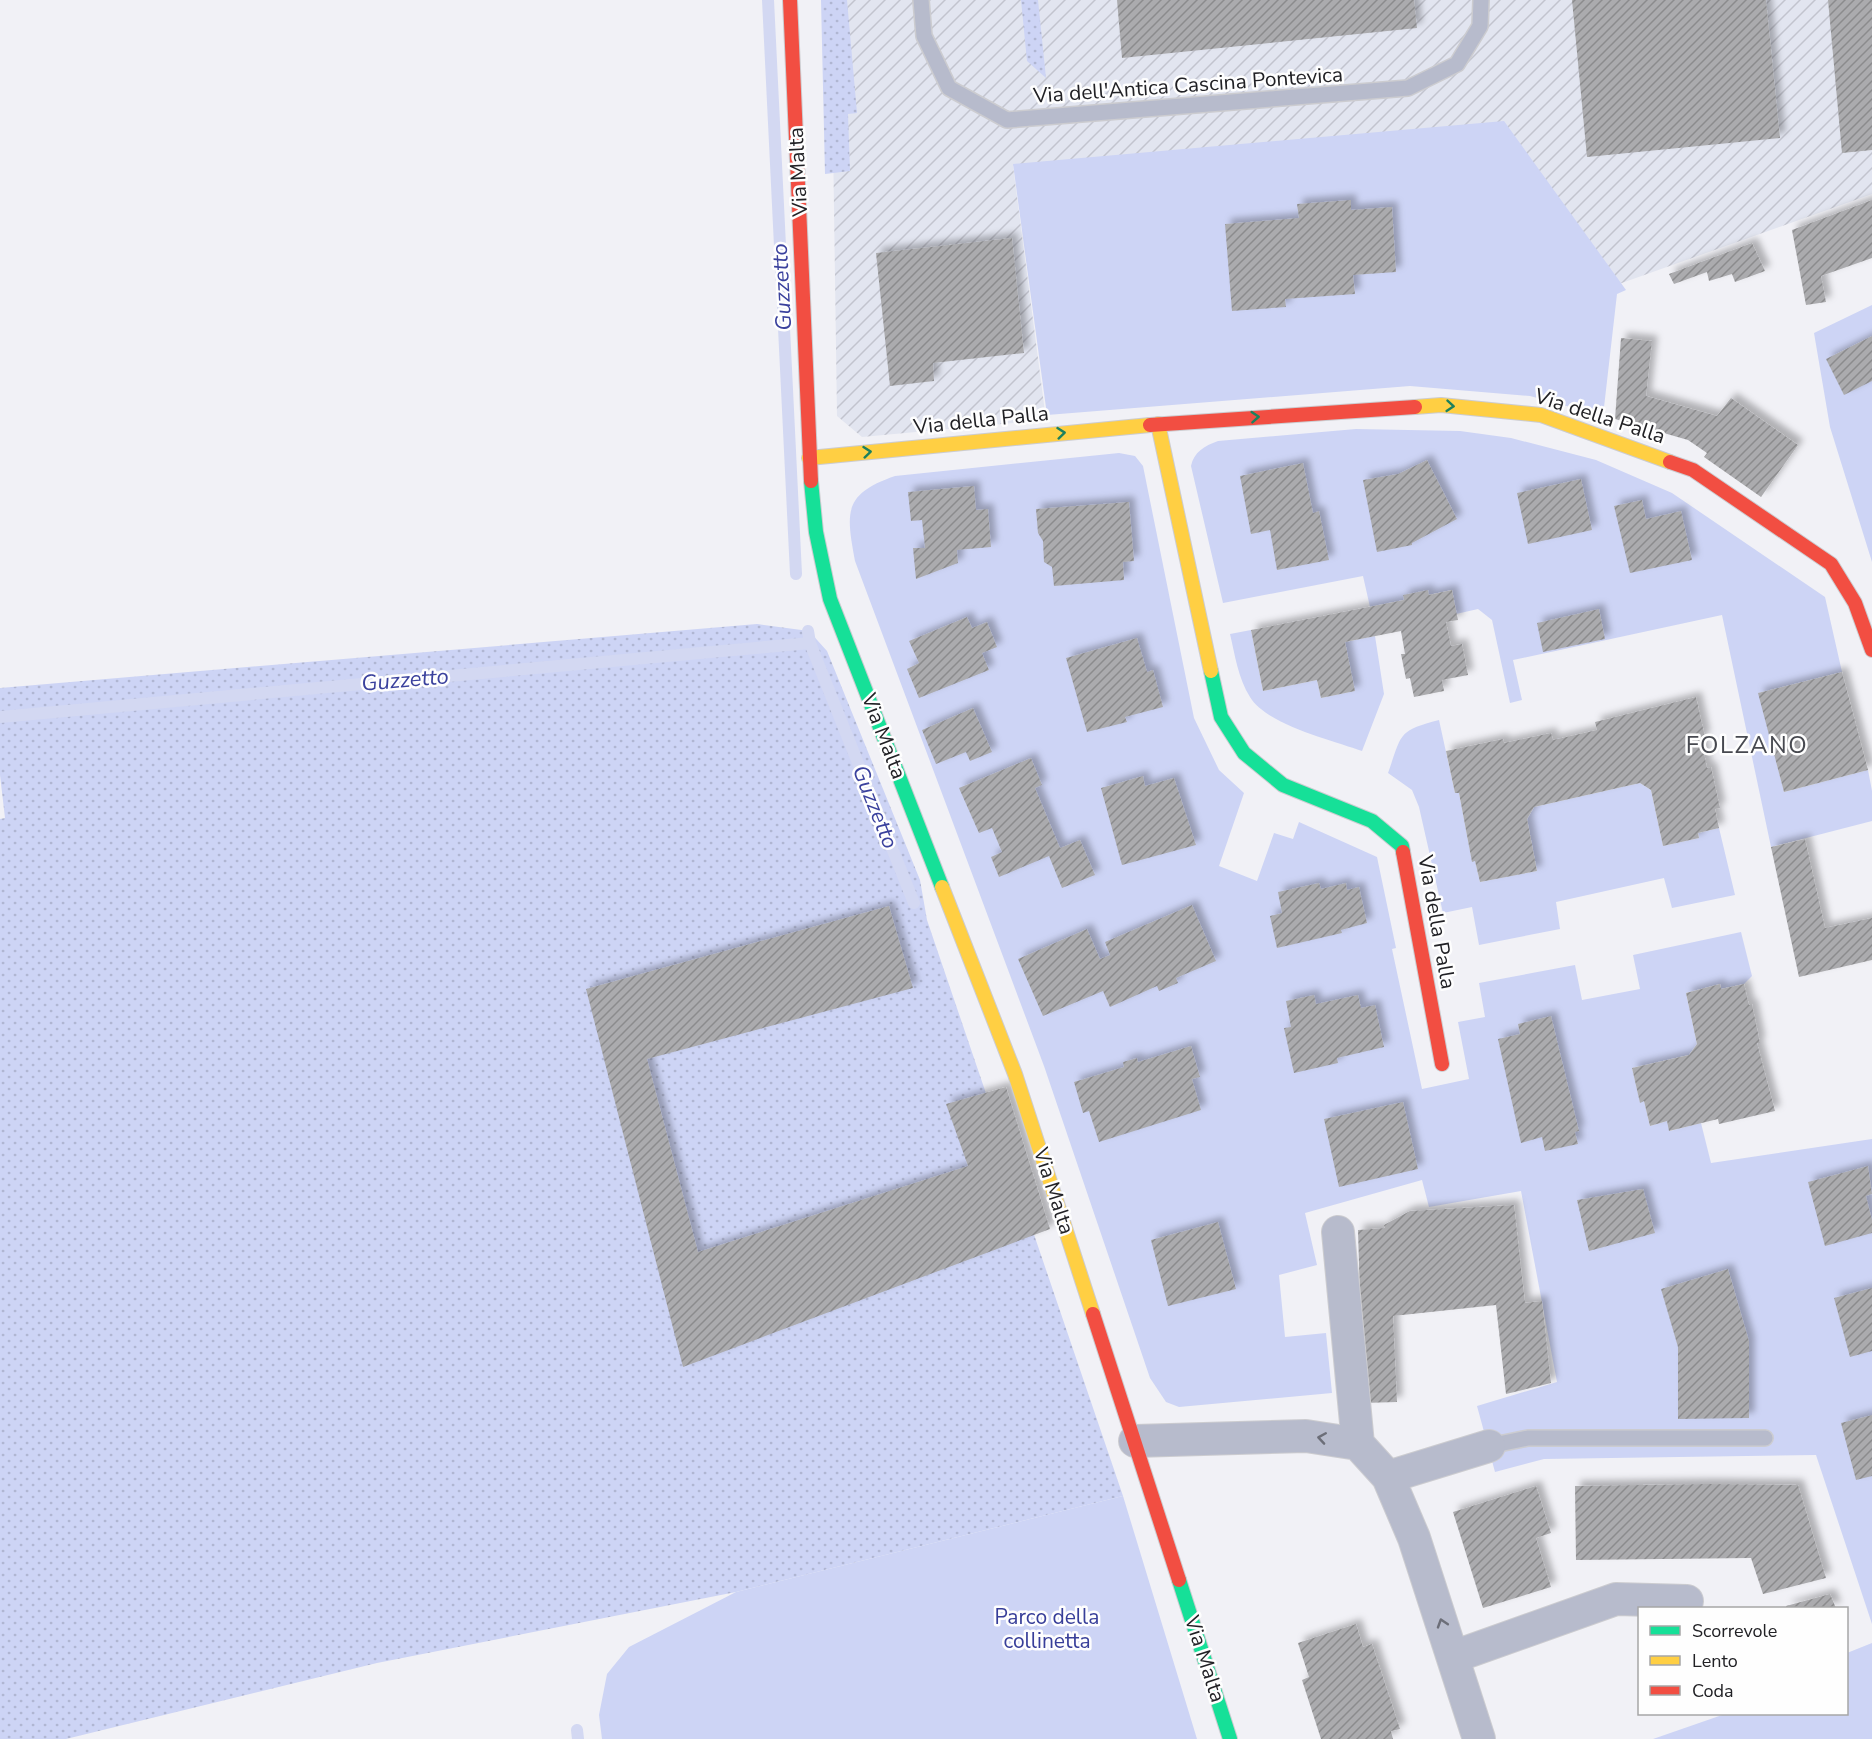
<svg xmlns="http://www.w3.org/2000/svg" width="1872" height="1739" font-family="'Nunito Sans',sans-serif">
	<defs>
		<pattern id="industrial-furrows" width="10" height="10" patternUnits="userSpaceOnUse" patternTransform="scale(1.5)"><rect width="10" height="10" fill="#e2e5f0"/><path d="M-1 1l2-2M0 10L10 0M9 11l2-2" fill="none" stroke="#c2c4ce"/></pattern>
		<pattern id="grass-dots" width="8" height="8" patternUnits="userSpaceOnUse" patternTransform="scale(1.5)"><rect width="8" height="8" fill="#cdd4f5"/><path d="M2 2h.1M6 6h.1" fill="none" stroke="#b0b6d2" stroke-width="1.8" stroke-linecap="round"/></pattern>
		<pattern id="building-hatch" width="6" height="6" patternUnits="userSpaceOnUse" patternTransform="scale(1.5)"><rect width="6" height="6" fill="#ababae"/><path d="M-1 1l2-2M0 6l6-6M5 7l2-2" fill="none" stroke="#8b8b8d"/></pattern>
		<filter id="shadow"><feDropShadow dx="5.5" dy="-5.5" stdDeviation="3" flood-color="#0004"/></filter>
	</defs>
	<rect width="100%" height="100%" fill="#f1f1f6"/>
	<path fill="url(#industrial-furrows)" d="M831,0h1041v194l-253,90 -115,-161 -491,43 33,254 -184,17 -25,-21z"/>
	<path fill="url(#grass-dots)" d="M821,0h26l10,113 -9,1 2,57 -25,3z
		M1021,0h17l8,78 -19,-17z
		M757,624l52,7 18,20 93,229 7,40 196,576 -387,96 -359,71 -311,76h-66v-920l5,-1 -5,-43v-87z"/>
	<path fill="#cdd4f5" d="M1504,121l122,169 -9,4 -14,122 -73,-20 -120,-10 -363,29 -34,-251z
		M1872,305v257l-42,-135 -16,-94z
		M1356,429l104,2 51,7 85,22 76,33 153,104 17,75 -83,21 25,99 84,-22 4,21v30l-101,26 -49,-232 -209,45 9,40 -12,3 -18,-83 -14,-11 -22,5 -4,-24 -82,17 -7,-31 -140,27 -32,-137c3,-14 13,-20 27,-25z
		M1119,453l16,3 8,10 51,252 25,52 25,23 -25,73 38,15 17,-48 19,6 6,-17 78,35 19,91 -4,1 30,140 47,-10 -11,-57 27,-5 -6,-34 96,-18 7,35 58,-11 -7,-34 108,-23 11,44 -8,8 -23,5 -1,-5 -34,9 11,51 -8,11 -57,13 8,34 4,-1 6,25 17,-5 3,10 31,-8 10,40 161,-24v485l-56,-169 -272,4 -49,13 -18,-66 80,-24 -36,-191 -92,16 -7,-27 -117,33 12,52 -38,10 6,62 41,-4 6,60 -153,14 -13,-5 -16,-24 -106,-312 -189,-505c-9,-49 -12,-67 40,-85z
		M1251,630l12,61 54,-11 4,18 33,-7 -9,-49 30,-6 9,58 -22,57c-30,-11 -95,-26 -112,-54 -12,-19 -15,-42 -20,-63z
		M1439,720l16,73h4l13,68h3l5,21 57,-11 -10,-52 7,-12 106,-24 11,7 12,56 36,-8 -1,-5 21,-5 16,67 -63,13 -8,-30 -108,24 4,27 -81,16 -7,-38 -29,6 -24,-106 -7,-17 -24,-17c14,-39 9,-42 51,-53z
		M1123,1496l74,243h-595l-3,-24 8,-41 22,-27 107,-55z
		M1872,1643v96h-219l72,-25h121l1,-61z"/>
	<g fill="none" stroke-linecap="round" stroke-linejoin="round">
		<path stroke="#d3d8f2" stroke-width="12" d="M768,0l28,574
			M808,631l2,12 104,260
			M0,717l810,-74
			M577,1730l1,9"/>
	</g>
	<path fill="url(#building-hatch)" filter="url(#shadow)" d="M1117,0h297l3,28 -295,30z
		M1572,0h194l14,138 -193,19z
		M1828,0h44v150l-30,3z
		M1351,200v10l41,-3 4,65 -43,3 2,19 -70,5 1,8 -54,4 -7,-87 74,-6 -2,-14z
		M1872,200v58l-51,18 5,26 -20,3 -14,-75z
		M1012,238l12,115 -91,10 1,18 -44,5 -14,-133z
		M1752,243l13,28 -30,11 -3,-8 -23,7 -2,-9 -33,12 -5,-10z
		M1872,336v45l-28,14 -18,-36z
		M1621,338l31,3 -6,55 71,20 14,-18 67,47 -37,52 -57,-40 3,-4 -19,-13 -73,-21z
		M1427,460l30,59 -45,24v2l-35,7 -14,-72 35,-6z
		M1303,463l10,50 6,-2 10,49 -52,10 -7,-40 -19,4 -11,-58z
		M1581,479l11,51 -64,14 -11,-51z
		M974,486l2,24 12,-1 3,38 -34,3 1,13 -42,16 -3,-31h12l-3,-28 -11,1 -3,-29z
		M1642,500l4,19 35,-8 11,49 -62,13 -16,-67z
		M1129,502l5,59 -11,1 1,18 -70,6 -2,-19 -8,-5 -1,-21 -5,-8 -2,-24z
		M1428,590l1,5 23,-5 6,30 -12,2 5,24 11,-2 6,31 -26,5 2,11 -30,6 -4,-19 -4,1 -5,-25h4l-4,-23 -56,11 10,49 -34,7 -4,-18 -54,11 -12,-61 153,-30 -1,-5z
		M1599,609l6,30 -62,13 -6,-29z
		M967,617l5,11 15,-6 10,25 -15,6 7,17 -70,28 -12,-29 12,-6 -10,-22z
		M1137,638l10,34 6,-2 10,37 -38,10 2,5 -40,10 -21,-74z
		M1842,672l26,98 -84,22 -26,-99z
		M1696,697l9,40 -4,1 6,30 4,-1 9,41 -5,1 4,19 -21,5 1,5 -36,8 -12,-56 -11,-7 -106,24 -7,12 10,52 -57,11 -5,-21 -3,1 -13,-69h-4l-9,-42 57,-12 1,4 47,-10 2,7 44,-10 -2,-8z
		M973,708l19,44 -22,9 -4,-9 -30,12 -14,-34z
		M1031,758l11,27 -7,3 25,60 20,-8 15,35 -33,13 -13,-32 -50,21 -8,-20 11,-5 -10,-24 -13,5 -20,-45z
		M1143,776l2,10 29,-8 22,67 -74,20 -21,-77z
		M1805,839l20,89 47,-10v42l-73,17 -28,-130z
		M1319,883l2,6 25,-6 1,7 12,-3 8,36 -26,7 1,3 -65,15 -7,-32 12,-3 -4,-21z
		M1192,905l24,56 -40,17 2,5 -19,8 -2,-5 -47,21 -7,-16 -60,25 -25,-57 69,-30 13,30 10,-4 -5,-13z
		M889,906l24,82 -266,71 51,193 270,-86 -22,-62 60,-17 44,142 -367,138 -97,-378z
		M1720,984l1,5 23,-5 5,21 3,-1 8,39h-3l18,68 -56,13 -1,-5 -49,12 -2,-10 -17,5 -6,-25 -4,2 -8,-35 57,-13 8,-11 -11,-51z
		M1314,995l2,9 42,-9 3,13 14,-3 9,42 -47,11 1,5 -44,10 -10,-45 7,-1 -5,-26z
		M1551,1016l28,115 -4,1 3,12 -33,7 -3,-14 -21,6 -23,-104 22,-5 -2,-10z
		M1191,1046l9,31 -8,2 9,31 -102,32 -10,-31 -6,2 -9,-31 50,-15 -1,-5 14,-4 1,4z
		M1403,1102l15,67 -79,18 -15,-68z
		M1868,1166l4,28 -6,2 6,24v13l-47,13 -17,-64z
		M1643,1189l12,44 -66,18 -12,-51z
		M1514,1205l11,98 17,-2 9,82 -45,11 -10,-89 -103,11 4,86 -34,1 -5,-173 27,-2 -1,-3 26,-14z
		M1218,1222l18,67 -68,17 -17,-66z
		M1728,1269l21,72v77l-71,1v-72l-17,-58z
		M1872,1288v63l-22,6 -16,-59z
		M1872,1415v61l-16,4 -15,-57z
		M1707,1484l91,1 28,93 -63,16 -12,-36 -175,2 -1,-74z
		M1536,1486l15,47 -15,5 15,49 -68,21 -30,-96z
		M1830,1594l6,14h-49l-1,-2z
		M1356,1624l7,23 9,-3 28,85 -9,2 2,8h-72l-19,-59 7,-3 -11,-34z"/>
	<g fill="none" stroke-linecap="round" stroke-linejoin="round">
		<defs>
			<path id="lane" d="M921,0l3,36 25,52 58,32 401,-32 49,-24 23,-38 1,-26
				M1489,1446l39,-8h237"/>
			<path id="street" d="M1338,1232l20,212
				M1135,1441l171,-5 52,8 30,33 26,61 65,201
				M1388,1477l101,-31
				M1453,1657l163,-58 71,2"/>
			<path id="fast" d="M811,481l5,51 14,67 112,288
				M1211,671l10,46 23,36 39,32 89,36 30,25 1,6
				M1179,1580l51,159"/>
			<path id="slow" d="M1415,407l26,-2 100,10 129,47
				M1158,424l53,247
				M809,458l341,-33
				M942,887l73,187 78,240"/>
			<path id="jam" d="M790,0l21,481
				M1150,425l265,-18
				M1670,462l23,8 138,94 24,39 17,47
				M1403,852l39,212
				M1093,1314l86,266"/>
		</defs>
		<use href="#lane" stroke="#ccccd0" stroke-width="18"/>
		<use href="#street" stroke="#ccccd0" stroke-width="34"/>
		<use href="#fast" stroke="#ccccd0" stroke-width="16"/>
		<use href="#slow" stroke="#ccccd0" stroke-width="16"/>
		<use href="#jam" stroke="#ccccd0" stroke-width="16"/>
		<use href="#lane" stroke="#b7bbcc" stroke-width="15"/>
		<use href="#street" stroke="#b7bbcc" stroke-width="32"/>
		<use href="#fast" stroke="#16e098" stroke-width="14"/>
		<use href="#slow" stroke="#ffcf43" stroke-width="14"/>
		<use href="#jam" stroke="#f24e42" stroke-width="14"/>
	</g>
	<defs><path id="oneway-chevron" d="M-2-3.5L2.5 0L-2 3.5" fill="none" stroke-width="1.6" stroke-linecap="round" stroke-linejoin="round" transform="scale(1.5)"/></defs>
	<g stroke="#1c805e">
		<use href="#oneway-chevron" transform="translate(1450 406) rotate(5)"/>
		<use href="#oneway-chevron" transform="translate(1255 417) rotate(-4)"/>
		<use href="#oneway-chevron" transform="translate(1061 433) rotate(-6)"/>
		<use href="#oneway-chevron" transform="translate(867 452) rotate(-6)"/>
	</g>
	<g stroke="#6c6e78">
		<use href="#oneway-chevron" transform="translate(1322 1438) rotate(-171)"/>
		<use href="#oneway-chevron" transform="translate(1442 1623) rotate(-108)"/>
	</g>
	<g text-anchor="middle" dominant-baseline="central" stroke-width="5" stroke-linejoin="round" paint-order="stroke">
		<g font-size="21" fill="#212125" stroke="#fefefe">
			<text transform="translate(1188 85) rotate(-4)">Via dell'Antica Cascina Pontevica</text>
			<text transform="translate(798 172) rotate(-93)">Via Malta</text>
			<text transform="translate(1600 416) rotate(18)">Via della Palla</text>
			<text transform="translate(981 420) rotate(-6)">Via della Palla</text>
			<text transform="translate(884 736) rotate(69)">Via Malta</text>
			<text transform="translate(1437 922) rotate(80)">Via della Palla</text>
			<text transform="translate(1054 1191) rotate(72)">Via Malta</text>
			<text transform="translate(1205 1659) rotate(72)">Via Malta</text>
		</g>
		<g font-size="21" fill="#373e99" stroke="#fefefe">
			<text x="1047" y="1617">Parco della<tspan x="1047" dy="24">collinetta</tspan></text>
		</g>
		<g font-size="22" font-style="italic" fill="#3a419d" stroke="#fefefe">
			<text transform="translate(782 287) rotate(-93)">Guzzetto</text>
			<text transform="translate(405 680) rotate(-5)">Guzzetto</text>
			<text transform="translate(875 807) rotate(68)">Guzzetto</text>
		</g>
		<g font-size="24" letter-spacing="1.5" fill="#474950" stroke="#fefefe">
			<text x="1747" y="745">FOLZANO</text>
		</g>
	</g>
	<rect x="1638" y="1607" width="210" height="108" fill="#fefefe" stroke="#a6a6a7" stroke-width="1.5"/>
	<rect x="1650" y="1626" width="30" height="9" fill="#16e098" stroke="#a6a6a7" stroke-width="1.5"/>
	<text x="1692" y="1637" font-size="18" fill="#212125">Scorrevole</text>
	<rect x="1650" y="1656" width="30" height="9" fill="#ffcf43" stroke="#a6a6a7" stroke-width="1.5"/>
	<text x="1692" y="1667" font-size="18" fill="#212125">Lento</text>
	<rect x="1650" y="1686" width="30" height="9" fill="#f24e42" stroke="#a6a6a7" stroke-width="1.5"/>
	<text x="1692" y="1697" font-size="18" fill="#212125">Coda</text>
</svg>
